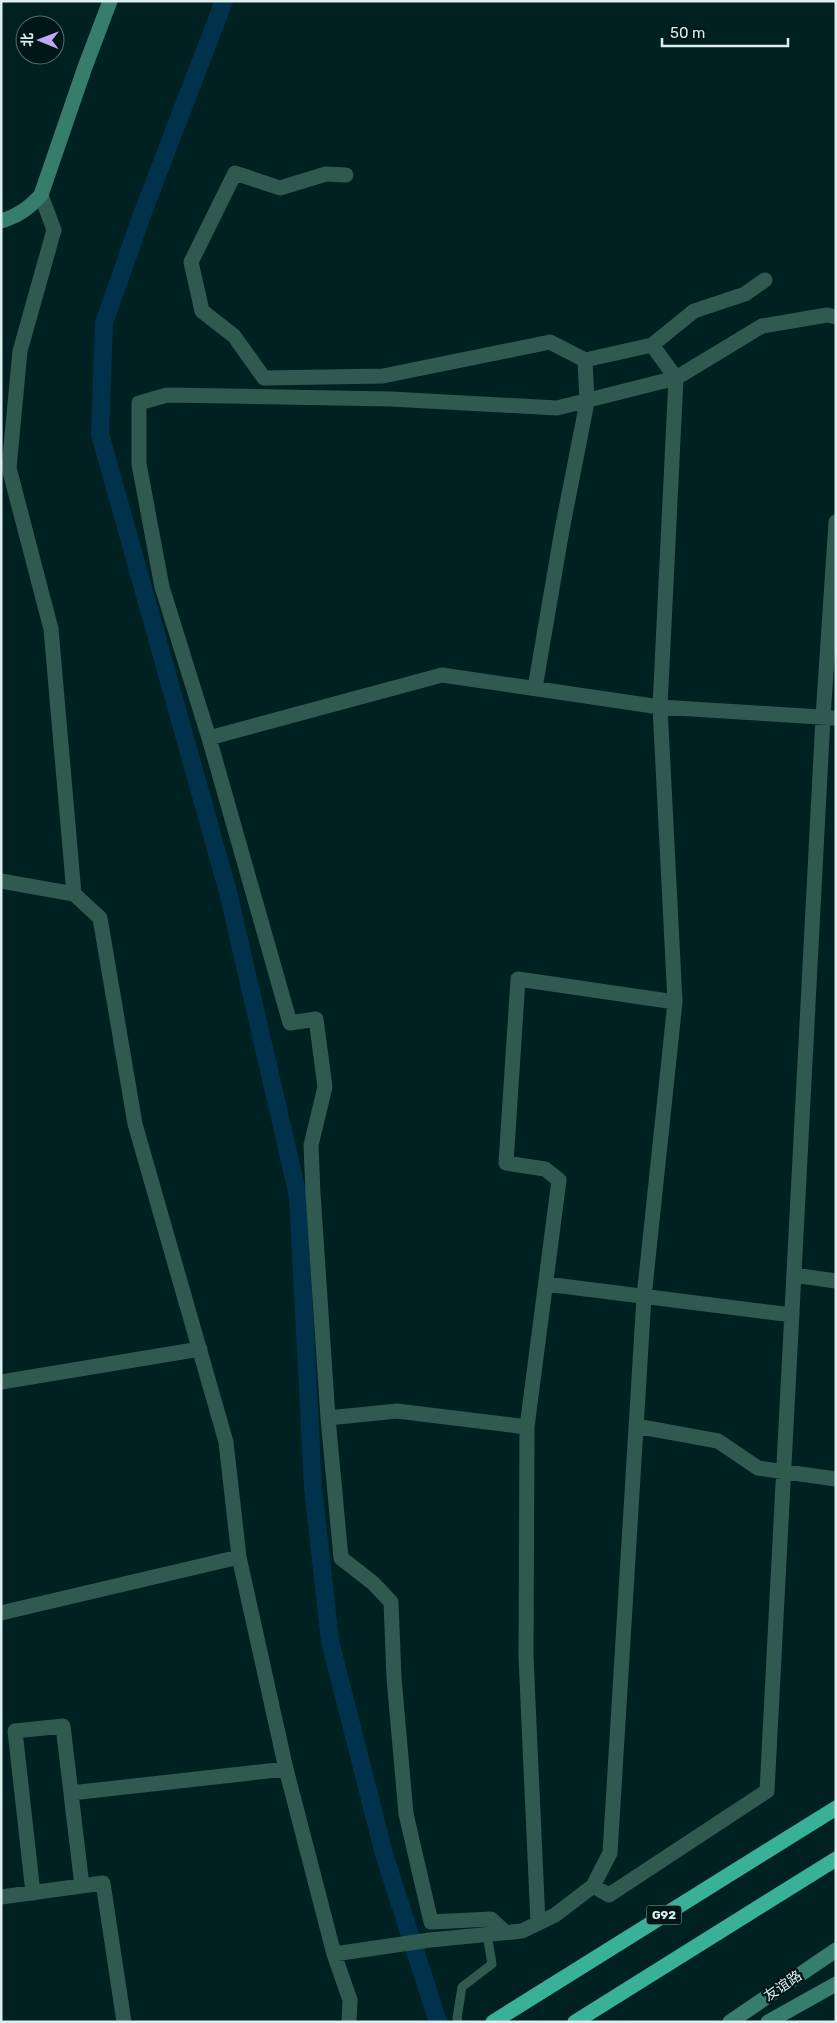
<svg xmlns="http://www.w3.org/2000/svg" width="837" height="2023" font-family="Rubik,'Noto Sans SC',sans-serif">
	<rect width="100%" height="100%" fill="#002122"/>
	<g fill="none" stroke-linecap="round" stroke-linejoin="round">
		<path stroke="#00324b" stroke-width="18" d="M224,1l-81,211 -39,111 -4,111 128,458 70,304 15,291 17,154 54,213 54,168"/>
		<path stroke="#305a50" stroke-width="9" d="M458,2022l-1,-4 5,-31 30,-23 -5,-30"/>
		<path stroke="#305a50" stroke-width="15" d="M346,175l-20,-1 -46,14 -45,-15 -44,89 11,49 32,25 30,42 119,-2 167,-34 35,18 67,-15 42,-34 51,-17 20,-14
			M41,195l13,35 -34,121 -11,117 42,161 23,265
			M535,688l27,-158 25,-128 -2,-42
			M209,738l233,-63 218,32 176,11
			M1,881l73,13 26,24 35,206 91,318 13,115 47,212 48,185 16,46 -1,22
			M794,1275l42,6
			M546,1284l246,31
			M1,1382l199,-33
			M328,1418l69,-7 130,16
			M636,1426l82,15 40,27 78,11
			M1,1613l238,-56
			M71,1793l215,-24
			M593,1886l16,9 158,-104 56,-1074 13,-195
			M33,1893l-18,-162 48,-5 19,160
			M1,1897l102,-14 21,139
			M538,1923l-12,-266 1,-230 32,-247 -14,-11 -39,-6 12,-184 157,23
			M505,1932l-14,-13 -60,3 -25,-108 -12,-136 -3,-76 -18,-19 -32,-25 -13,-140 -15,-225 -2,-48 14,-58 -9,-68 -26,4 -81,-285 -47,-151 -23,-123v-61l28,-8 224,4 166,9 119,-30 86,-52 65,-11 9,2
			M334,1954l96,-14 92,-9 33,-16 38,-29 17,-33 34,-556 31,-295 -15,-295 16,-329 -24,-33"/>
		<path stroke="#367d6d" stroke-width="15" d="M1,221c17,-5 28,-13 40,-26l44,-128 25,-66
			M730,2022l106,-72
			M768,2022l68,-38"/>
		<path stroke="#39b198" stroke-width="15" d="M493,2022l343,-214
			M575,2022l261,-163"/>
	</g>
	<g text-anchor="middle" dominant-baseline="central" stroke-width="5" stroke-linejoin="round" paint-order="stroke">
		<rect fill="#001717" stroke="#9aaeae" stroke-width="1" x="646.5" y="1905.5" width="35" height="19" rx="4"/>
		<g font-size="12" font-weight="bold" fill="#dceeee">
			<text x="664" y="1915">G92</text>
		</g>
		<g font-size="14" fill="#dceeee" stroke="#001717">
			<text transform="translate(783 1986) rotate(-34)">友谊路</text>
		</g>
	</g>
	<rect width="837" height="2023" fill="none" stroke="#dceeee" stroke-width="5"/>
	<g transform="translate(40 40) rotate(271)"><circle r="24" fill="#001717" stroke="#586d6d"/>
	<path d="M0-4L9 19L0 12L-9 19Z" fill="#c1a8f3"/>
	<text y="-8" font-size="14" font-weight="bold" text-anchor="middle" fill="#dceeee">北</text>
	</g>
	<path d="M662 38v8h126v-8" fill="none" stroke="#dceeee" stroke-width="2.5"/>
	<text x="670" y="38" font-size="15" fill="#dceeee" stroke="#001717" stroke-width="4" paint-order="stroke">50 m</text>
</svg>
